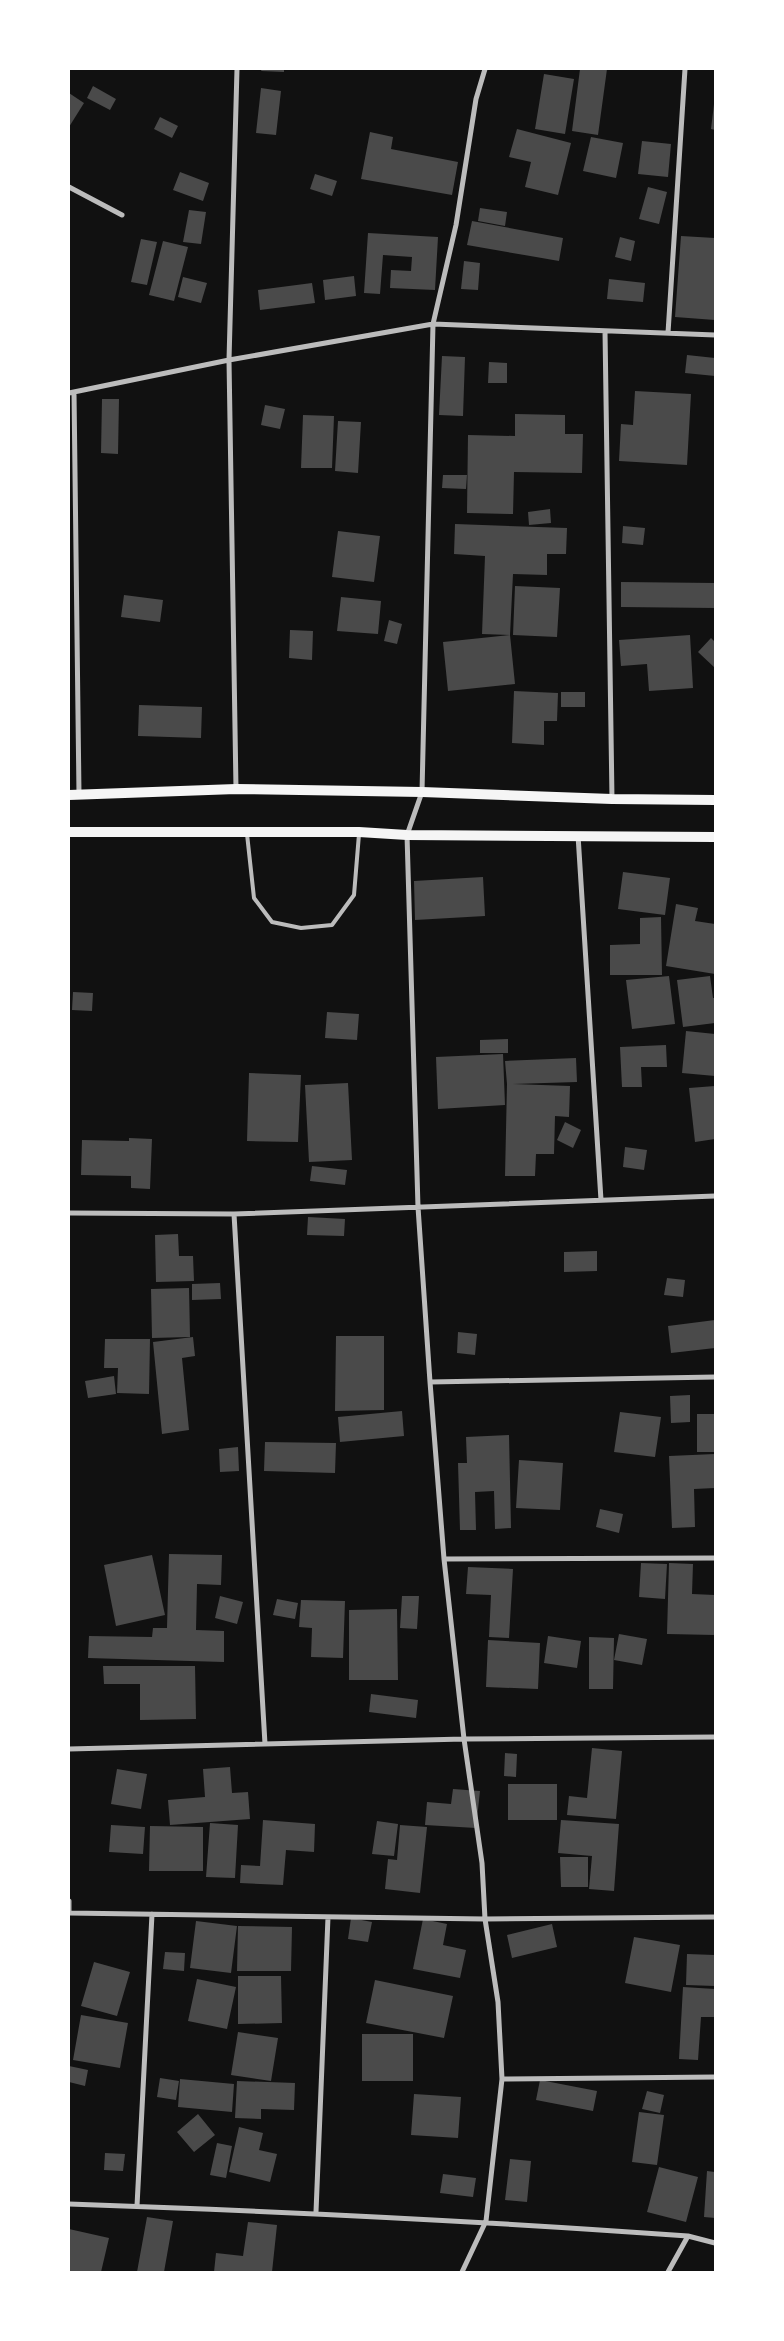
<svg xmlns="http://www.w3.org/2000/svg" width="784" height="2341" font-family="'Space Grotesk',sans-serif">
<rect width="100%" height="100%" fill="#111"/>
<path fill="#4a4a4a" d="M262 69H284V72L261 71Z
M580 69H607L598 135 572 131Z
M544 74 574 79 565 134 535 129Z
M93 86 116 99 110 110 87 98Z
M261 88 281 91 276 135 256 133Z
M69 93 84 103 69 127Z
M714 104H715V130L711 129Z
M160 117 178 126 172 138 154 129Z
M517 129 571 143 558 195 525 187 531 162 509 157Z
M370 132 393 137 391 149 458 162 452 195 361 179Z
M591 137 623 143 616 178 583 171Z
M642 141 671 144 668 177 638 174Z
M180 172 209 183 203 201 173 190Z
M315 174 337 181 332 196 310 189Z
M648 187 667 192 659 224 639 219Z
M480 208 507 212 505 226 478 221Z
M189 210 206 212 201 244 183 242Z
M472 221 563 238 559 261 467 245Z
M368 233 438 237 435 290 390 288 391 270 411 271 412 257 383 255 380 294 364 293Z
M681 236 715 238V320L675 317Z
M620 237 635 241 631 261 615 257Z
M141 239 157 242 147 285 131 282Z
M163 241 188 247 174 301 149 295Z
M464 261 480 263 478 290 461 289Z
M354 276 356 296 325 300 323 280Z
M183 277 207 283 201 303 178 297Z
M609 279 645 283 643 302 607 299Z
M312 283 315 303 260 310 258 290Z
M687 355 715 358V376L685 373Z
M442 356 465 357 463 416 439 415Z
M489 362 507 363V383H488Z
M635 391 691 394 687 465 619 461 621 424 633 425Z
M102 399H119L118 454 101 453Z
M265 405 285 409 280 429 261 425Z
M515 414 565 415V434H583L582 473 514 472 513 514 467 513 468 435 515 436Z
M303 415 334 416 332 468H301Z
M338 421 361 422 358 473 335 471Z
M443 475H467L466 489 442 488Z
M550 509 551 523 529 525 528 512Z
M455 524 567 528 566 554H547V575L513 574 510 635 482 634 485 556 454 554Z
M623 526 645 528 643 545 622 543Z
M338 531 380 536 374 582 332 577Z
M621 582 715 583V608L621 607Z
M515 586 560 588 557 637 513 635Z
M124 595 163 600 160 622 121 617Z
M341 597 381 601 378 634 337 631Z
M389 620 402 624 397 644 384 641Z
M290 630 313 631 312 660 289 658Z
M510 635 515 684 448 691 443 642Z
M690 635 693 688 649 691 647 664 621 666 619 640Z
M711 638 715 642V668L698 652Z
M514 691 558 693 557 721H544V745L512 743Z
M561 692H585V707H561Z
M139 705 202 707 201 738 138 736Z
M623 872 670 878 665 915 618 909Z
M483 877 485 916 415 920 414 881Z
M676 904 698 908 695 921 715 924V974L666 966Z
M661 917 662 975H610V945L640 944V918Z
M669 976 675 1024 632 1029 626 980Z
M710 976 713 998H715V1023L683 1027 677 980Z
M73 992 93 993 92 1011 72 1010Z
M327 1012 359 1014 357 1040 325 1038Z
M686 1031 715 1034V1076L682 1073Z
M508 1039V1053H480V1040Z
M666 1045 667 1067H641L642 1087H622L620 1047Z
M503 1054 505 1105 438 1109 436 1057Z
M576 1058 577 1082 513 1084 570 1086 569 1117 555 1116 554 1154H536L535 1176H505L507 1084 505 1061Z
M249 1073 301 1075 298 1142 247 1141Z
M348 1083 352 1160 309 1162 305 1085Z
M715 1086V1139L695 1142 689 1088Z
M565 1122 581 1130 573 1148 557 1140Z
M129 1138 152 1139 150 1189 131 1188V1176L81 1175 82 1140 129 1141Z
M625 1147 647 1150 644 1170 623 1167Z
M312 1166 347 1170 345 1185 310 1181Z
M308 1217 345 1219 344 1236 307 1235Z
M178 1234 179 1256H193L194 1281 156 1282 155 1235Z
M597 1251V1271L564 1272V1252Z
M667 1278 685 1280 683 1297 664 1295Z
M220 1283 221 1299 192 1300V1284Z
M189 1288 190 1337 152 1338 151 1289Z
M715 1320V1348L671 1353 668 1326Z
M458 1332 477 1334 475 1355 457 1353Z
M336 1336H384V1410L335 1411Z
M193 1337 195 1356 182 1358 189 1430 162 1434 153 1342Z
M105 1339H150L149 1394 117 1393 118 1368H104Z
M114 1376 116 1394 88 1398 85 1381Z
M690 1395V1422L671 1423 670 1396Z
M402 1411 404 1436 340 1442 338 1417Z
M620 1412 661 1417 655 1457 614 1452Z
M697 1414H715V1452H697Z
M509 1435 511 1528 495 1529 494 1491 475 1492 476 1530H460L458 1463H467L466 1437Z
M265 1442 336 1443 335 1473 264 1471Z
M238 1447 239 1471 220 1472 219 1449Z
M715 1454V1488L694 1489 695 1527 672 1528 669 1456Z
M519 1460 563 1463 560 1510 516 1508Z
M600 1509 623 1514 619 1533 596 1527Z
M169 1554 222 1555 221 1585 197 1584 196 1630 224 1631V1662L88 1658 89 1636 152 1637 153 1628H167Z
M152 1555 165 1615 116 1626 104 1565Z
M641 1563 667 1564 665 1599 639 1597Z
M669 1563 693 1564 692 1594 715 1595V1635L667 1634Z
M468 1567 513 1569 509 1638 489 1637 491 1595 466 1594Z
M220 1596 243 1602 237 1624 215 1618Z
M402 1596H419L417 1629 400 1628Z
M277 1599 298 1603 295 1619 273 1615Z
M301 1600 345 1601 343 1658 311 1657 312 1628 299 1627Z
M397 1609 398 1680H349V1610Z
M619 1634 647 1639 642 1665 614 1660Z
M548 1636 581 1641 577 1668 544 1663Z
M589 1637 614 1638 613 1689H589Z
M488 1640 540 1643 538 1689 486 1687Z
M103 1666H195L196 1719 140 1720V1684H104Z
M371 1694 418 1700 416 1718 369 1712Z
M592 1748 622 1751 616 1819 567 1815 569 1796 587 1798Z
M505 1753 517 1754 516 1777 504 1776Z
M230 1767 232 1793 248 1792 250 1819 170 1825 168 1800 205 1797 203 1769Z
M117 1769 147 1774 141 1809 111 1804Z
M508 1784H557V1820H508Z
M453 1789 480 1791 476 1828 425 1825 427 1802 451 1804Z
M263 1820 315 1824 314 1852 286 1850 283 1885 240 1883 241 1865 260 1866Z
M561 1820 619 1824 614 1891 589 1889 592 1856 558 1853Z
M377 1821 398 1824 394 1856 372 1854Z
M210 1823 238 1825 235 1878 206 1877Z
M111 1825 145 1827 143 1854 109 1852Z
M400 1825 427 1827 420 1893 385 1889 388 1859 397 1860Z
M150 1826 203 1827V1871H149Z
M560 1857H588V1887H561Z
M351 1918 372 1922 368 1942 348 1939Z
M423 1919 447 1924 443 1945 466 1950 460 1978 413 1969Z
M196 1921 237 1926 231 1973 190 1968Z
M552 1924 557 1947 512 1958 507 1935Z
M238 1926 292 1927 291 1971H237Z
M634 1937 680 1945 671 1992 625 1983Z
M165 1952 185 1953 184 1971 163 1969Z
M687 1954 715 1955V1986L686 1985Z
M94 1962 130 1972 117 2016 81 2006Z
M238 1976H281L282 2023 238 2024Z
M197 1979 236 1987 227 2029 188 2021Z
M375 1980 453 1996 444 2038 366 2023Z
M683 1987 715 1989V2017H701L698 2060 679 2059Z
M81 2015 128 2023 120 2068 73 2060Z
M238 2032 278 2038 271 2081 231 2075Z
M362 2034H413V2081H362Z
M69 2066 88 2070 85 2086 69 2082Z
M160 2078 179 2081 176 2100 157 2097Z
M180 2079 234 2084 232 2112 178 2107Z
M540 2080 597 2091 593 2111 536 2100Z
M237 2081 295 2083 294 2110 261 2109V2119L235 2118Z
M647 2091 664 2095 660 2113 642 2109Z
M414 2094 461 2097 458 2138 411 2135Z
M639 2112 664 2115 657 2165 632 2162Z
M198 2114 215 2135 194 2152 177 2132Z
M239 2127 263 2133 259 2150 277 2154 270 2182 229 2172Z
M217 2143 232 2146 226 2178 210 2175Z
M105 2153 125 2154 123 2171 104 2170Z
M510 2159 531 2161 527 2202 505 2200Z
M659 2167 698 2177 686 2222 647 2212Z
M707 2171 715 2172V2218L704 2217Z
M443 2174 476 2178 473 2197 440 2193Z
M147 2217 173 2221 164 2272H137Z
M248 2222 277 2225 272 2272H214L216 2253 243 2256Z
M69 2229 109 2238 101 2272H69Z"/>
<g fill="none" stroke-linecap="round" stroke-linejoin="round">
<path stroke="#bcbcbc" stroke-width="4" d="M247 834 254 898 272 922 301 928 332 925 354 895 359 834"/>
<path stroke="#bcbcbc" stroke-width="5" d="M69 187 122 215
M605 331 612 799
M668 333 685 69
M74 392 79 794
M69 393 229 360 433 324 715 335
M236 789 229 360 237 69
M578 835 601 1200
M69 1213 234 1214 715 1196
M234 1214 265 1744
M430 1382 715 1377
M444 1559 715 1558
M69 1749 464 1739 715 1737
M69 1901V1913
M69 1913 485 1919 715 1917
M502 2079 715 2077
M69 2204C276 2211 482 2221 688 2236L715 2243
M137 2206 152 1914
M316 2212 328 1917
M462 2272 486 2221 502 2079 498 2002 485 1919 482 1863 464 1739 444 1559 430 1382 418 1207 407 835 422 792 433 324 456 225 476 99 485 69
M668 2272 688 2236"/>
<path stroke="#f5f5f5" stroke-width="10" d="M69 795 236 789 422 792 612 799 715 800
M69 832H359L407 835 715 837"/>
</g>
<rect width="784" height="2341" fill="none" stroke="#ffffff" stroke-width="140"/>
</svg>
